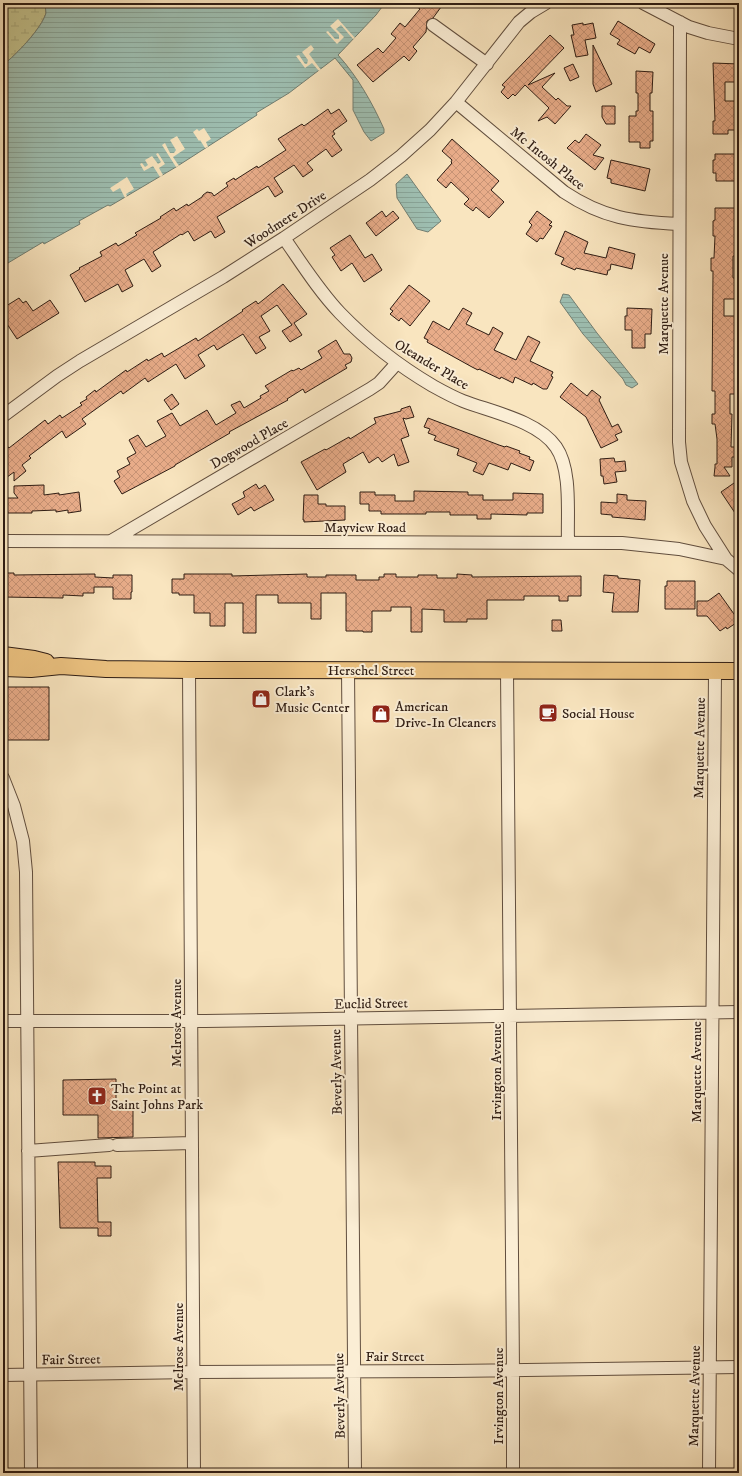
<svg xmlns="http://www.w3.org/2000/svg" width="742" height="1476" font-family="'IM FELL DW Pica',serif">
<defs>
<pattern id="wetland-marsh" width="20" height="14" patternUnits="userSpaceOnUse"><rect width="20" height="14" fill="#c3c38e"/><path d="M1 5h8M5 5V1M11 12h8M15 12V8" fill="none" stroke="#a8a77a"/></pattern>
<pattern id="water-rules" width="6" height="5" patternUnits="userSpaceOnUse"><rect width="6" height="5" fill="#9ebfb2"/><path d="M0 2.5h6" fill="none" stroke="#88a498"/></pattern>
<pattern id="building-cross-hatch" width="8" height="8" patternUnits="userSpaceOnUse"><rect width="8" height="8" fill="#e8ac89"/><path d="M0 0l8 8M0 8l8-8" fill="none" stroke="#c79375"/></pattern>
</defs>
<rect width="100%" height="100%" fill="#f9e5bf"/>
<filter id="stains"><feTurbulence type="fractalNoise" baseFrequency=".005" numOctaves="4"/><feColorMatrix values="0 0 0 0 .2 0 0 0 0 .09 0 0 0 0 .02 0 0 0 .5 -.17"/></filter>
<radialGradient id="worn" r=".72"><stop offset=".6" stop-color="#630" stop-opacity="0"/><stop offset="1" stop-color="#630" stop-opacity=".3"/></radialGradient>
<path fill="url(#wetland-marsh)" stroke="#787050" d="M3 3H45C45 6 46 10 46 13 42 28 16 55 3 65Z"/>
<path fill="url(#water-rules)" stroke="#717e72" d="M45 3H385L376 15 338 55C357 76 372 102 384 129V133L371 141 364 132 353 110V80L335 58 289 93 256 113 257 115 176 167 110 206 108 205 79 221 80 224 44 244 43 242 3 266V65C16 55 42 28 46 13 46 10 45 6 45 3Z
M407 174 441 221 428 232 417 229 397 198 396 184Z
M563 294 569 295 597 333 638 384 632 388 626 385 623 379 583 334 560 302Z"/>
<path fill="#f9e5bf" d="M338 19 355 38 353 39 341 25 336 29 344 37 337 44 326 32 328 31 335 39H339V35L330 26Z
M311 45 314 49 309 54 321 70 319 71 312 63 305 68 296 56 299 55 305 64H307L308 60 302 52Z
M204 128 211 139 206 142 208 147 205 148 200 140 199 141 193 132 197 129 199 131Z
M177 136 185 149 173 157 179 166 176 167 162 145 165 143 170 153H174L176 150 170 140Z
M158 153 165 164 159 168 163 175 160 177 153 166 144 171 140 164 142 163 145 167 148 165 145 160 152 156 158 164 161 162 156 154Z
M127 177 134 189 126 194 127 196 125 198 120 188 113 192 110 188Z"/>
<path fill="url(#building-cross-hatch)" stroke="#2e1c13" d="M412 3H444L433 18 427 21 426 32 413 47 417 51 409 61 404 56 373 82 357 65 378 48 383 53 396 38 391 34 400 23 405 27 420 9Z
M618 21 655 44 650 53 639 47 635 54 617 44 620 40 610 34Z
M583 23V25L593 23 596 38 585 40 588 55 576 57 571 35H574L572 25Z
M550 35 564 48 528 85 555 73 542 87 556 100 558 98 567 106H571L555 124 547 117 538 121 549 108 525 85 515 96 513 94 508 99 501 92 505 87 502 85Z
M593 45 612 84 596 92 593 84Z
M713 63 739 64V82H725V101H739V130H728V134H713V121H715Z
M573 64 579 77 570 81 564 68Z
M636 71 653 72 652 93H650V111H653V141H650V148H640V142H629V116H636V111H638V93H636Z
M602 106H615V124H606L602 117Z
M328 109 331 114 339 109 347 121 333 131 335 134 332 136 342 150 332 157 326 149 307 163 313 170 303 177 294 165 274 178 283 192 275 197 268 186 217 217 225 232 215 238 211 231 194 241 188 231 182 235 181 234 153 252 161 266 152 272 144 259 125 270 133 286 122 292 118 284 85 302 70 275 80 269 79 268 102 256 100 252 116 243 118 246 137 235 135 233 161 218 160 217 174 208 176 211 187 204 188 206 202 197 203 195 207 192 212 193 214 196 228 186 226 183 234 178 235 180 257 166 258 168 286 150 278 139 302 124 304 126Z
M586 134 601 145 593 155 604 158 595 170 567 148 575 140 579 143Z
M452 139 499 181 491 190 504 202 489 218 476 207 473 211 464 204 469 199 451 182 446 188 437 180 452 163 451 162 452 160 442 151Z
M715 154H739L738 181H716V173H713V160H715Z
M611 160 650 169 645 191 611 183V179L607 178Z
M715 208H739V217H736V240H739V256H733V278H735V299H724V316H735V326H739V364H736V394H730V414H732L731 447H736V457H732V467H724L730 476H714L715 467V464H717V439L715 424H712V414H715V391H712L713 271H711V258H714L715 236H713V221L715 220Z
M382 211 386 217 393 211 399 218 376 236 366 223Z
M537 211 552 222 549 225 552 226 543 239 540 238 537 242 526 234 532 225 529 222Z
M565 231 588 242 584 253 606 258 609 247 635 254 632 269 611 264 610 270H608L607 275 576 268 575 270 561 264 564 258 555 254Z
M350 235 365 258 372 254 382 270 364 282 352 263 341 271 332 257 335 255 330 248Z
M283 284 307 314 294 323 302 335 290 342 282 331 292 325 277 305 261 316 270 331 259 337 266 348 256 354 243 334 217 350 214 345 198 355 205 366 185 379 176 364 148 382 145 378 123 394 121 391 82 419 86 424 66 438 62 431 29 456 31 458 22 465 26 471 14 481V472L3 480V441L9 448 45 420 48 424 60 415 62 418 82 405 80 403 87 399 86 397 95 390 96 392 126 370 127 372 147 359 148 361 162 353 164 357 196 338 198 341 243 311 242 310 256 301 258 304Z
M409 285 430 301 410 326 401 318 399 321 390 314 393 311 390 309Z
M19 298 23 303 26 301 33 311 50 300 59 313 17 339 3 318V308Z
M463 308 472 313 466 324 489 335 493 327 503 333 494 350 516 360 528 336 540 342 530 361 553 372 551 376 553 377 547 389H543L533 383 532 385 515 377 513 383 501 377 500 379 479 369 478 370 472 367 427 342 428 340 424 338 433 321 449 330Z
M627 308 652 309 651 334H645V348H632V330H625V316H627Z
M336 340 344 354H350L352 358 351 362 345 365 347 368 305 393 303 389 287 399 288 400 229 432 230 433 175 465V466L122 494 114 481 120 477 117 471 130 464 127 458 136 453 129 440 138 435 146 447 166 436 157 421 172 413 180 426 207 410 216 425 236 413 231 405 240 401 244 408 261 398 260 396 269 391 265 386 292 370 293 371 299 368 301 370 322 358 318 351Z
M571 383 587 396 592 390 601 397 599 400 612 427 618 424 622 432 615 435 618 440 601 448 586 417 560 397Z
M172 394 179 404 171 410 164 400Z
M410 406 414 417 406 419 403 418 409 436 401 439 409 462 398 466 394 454 382 462 378 457 369 463 363 452 343 464 346 472 317 490 301 462 325 449 326 450 349 437 350 439 376 423 374 418 401 411V409Z
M428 418 499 445 505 447 506 446 520 451 519 453 530 457 529 459 534 461 530 471 511 463 508 470 489 463 483 475 473 471 477 463 457 455 459 449 434 440 436 436 428 433 430 429 424 427Z
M614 458 615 462 625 461 626 471 615 472 617 482 604 484 603 476H601L600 459Z
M734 483 739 490V519L721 492Z
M256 484 259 489 265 485 274 500 254 511 251 507 238 515 232 504 245 497 243 492Z
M44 485V495L59 493V495L79 492 81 511 68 513V510L56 512V510L32 511V513H7V498H18L14 493V486Z
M414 491 468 492V495H483V500H513V493L543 494V513H527V515L491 514V519H477V515H450V512H426V514H381V511H369V504H360V492H375V495H395V501H414Z
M617 494 627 495V500L646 501 645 520 612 517V515L601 514V502L617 503Z
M304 495H318V504H326V506H345V520L304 522V520H303Z
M4 573H14V575L95 574V577L113 578V575H132V592H131V599H113V587H94V593H83V596L63 595V598L3 597Z
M184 574H232V576L307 574V577H326V575H356V580H379V577H384V574H396V577H418V575H437V578H457V574L472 575V577L581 576V596H568V601H559V596H524V600H487V619H467V622H444V610L422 609V632H411V607H391V611H372V632H363V631H346V593H321V619H311V603H278V595H256V633H243V603H225V626H210V613H194V595H179V593H172V579H184Z
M604 575 618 576V578L640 580 638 612H612L614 593 603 592Z
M667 581H695V609H665V586H667Z
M719 593 739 621 727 629 726 627 720 631 707 616H697V601H708Z
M552 620H561L562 631H552Z
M6 687H49V740H5Z
M116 1079V1108H133V1137L98 1138V1115H63V1080Z
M58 1162H95V1166H111V1178H97L98 1222H111V1236H98V1228H60Z"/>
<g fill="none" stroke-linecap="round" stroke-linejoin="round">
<g stroke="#614e3e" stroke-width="14">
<path id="minor" d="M643 3 689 27 708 33 739 39
M680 22 679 442 681 462 693 501 705 526 726 559 739 570
M433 25 487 64
M456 102 564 192C603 218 633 222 679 224
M284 238C302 264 319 291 340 313 368 342 399 366 433 386 442 391 453 397 463 401 492 412 538 421 556 447 572 470 567 514 568 542
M3 416 57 376 80 361 223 277 284 238 370 180 401 156 430 130 456 102 519 22 531 12 546 3
M3 541 622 543 679 549 726 559
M111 541 370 389 379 383 397 363
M189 670 194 1473
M348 670 355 1473
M507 671 513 1370V1473
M3 778 14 806 23 841 26 872 31 1473
M3 1021H205L739 1012
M117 1145 192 1143
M28 1151 109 1145
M3 1375 193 1372 452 1371 739 1367
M709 1473 715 672"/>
</g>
<g stroke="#2e1c13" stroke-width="18">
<path id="major" d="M3 655 34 659 46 662
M3 668 31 669 61 666 106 669 189 670 739 671"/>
</g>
<use href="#minor" stroke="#fbeed5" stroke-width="12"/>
<use href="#major" stroke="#ecc280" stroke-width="16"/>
</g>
<defs>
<g id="shop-square" transform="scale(1)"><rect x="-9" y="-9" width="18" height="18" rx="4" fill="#8f2418" stroke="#fbeed5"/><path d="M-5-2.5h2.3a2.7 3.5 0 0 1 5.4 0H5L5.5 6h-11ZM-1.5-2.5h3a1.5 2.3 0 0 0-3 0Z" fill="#fff"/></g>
<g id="cafe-square" transform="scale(1)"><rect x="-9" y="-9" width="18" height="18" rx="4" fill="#8f2418" stroke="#fbeed5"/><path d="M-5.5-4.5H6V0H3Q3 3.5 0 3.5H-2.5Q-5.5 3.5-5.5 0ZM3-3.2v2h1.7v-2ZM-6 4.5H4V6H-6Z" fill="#fff"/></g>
<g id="church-square" transform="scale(1)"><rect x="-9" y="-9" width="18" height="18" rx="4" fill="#8f2418" stroke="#fbeed5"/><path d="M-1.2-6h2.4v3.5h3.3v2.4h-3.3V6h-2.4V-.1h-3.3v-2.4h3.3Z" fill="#fff"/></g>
</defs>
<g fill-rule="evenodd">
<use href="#shop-square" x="261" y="699"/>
<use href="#cafe-square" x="548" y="713"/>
<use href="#shop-square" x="381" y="714"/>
<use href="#church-square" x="97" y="1096"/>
</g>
<g text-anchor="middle" stroke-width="4" stroke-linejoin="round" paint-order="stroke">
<g font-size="14" fill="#2e1c13" stroke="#fbeed5">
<text transform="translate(548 158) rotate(39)" y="5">Mc Intosh Place</text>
<text transform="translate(285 219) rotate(-33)" y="5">Woodmere Drive</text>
<text transform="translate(663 304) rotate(-90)" y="5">Marquette Avenue</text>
<text transform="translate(432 364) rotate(31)" y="5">Oleander Place</text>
<text transform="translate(249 443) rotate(-30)" y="5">Dogwood Place</text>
<text x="365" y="532">Mayview Road</text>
<text x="371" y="675">Herschel Street</text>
<text transform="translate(699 748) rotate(-89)" y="5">Marquette Avenue</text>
<text transform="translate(371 1003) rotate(-1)" y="5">Euclid Street</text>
<text transform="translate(176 1023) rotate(-90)" y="5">Melrose Avenue</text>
<text transform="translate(336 1072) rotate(-91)" y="5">Beverly Avenue</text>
<text transform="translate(496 1072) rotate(-90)" y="5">Irvington Avenue</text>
<text transform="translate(696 1072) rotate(-90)" y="5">Marquette Avenue</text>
<text transform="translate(178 1347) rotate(-90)" y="5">Melrose Avenue</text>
<text x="395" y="1361">Fair Street</text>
<text transform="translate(71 1359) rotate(-1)" y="5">Fair Street</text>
<text transform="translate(339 1396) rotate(-91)" y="5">Beverly Avenue</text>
<text transform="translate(498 1396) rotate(-90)" y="5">Irvington Avenue</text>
<text transform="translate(694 1396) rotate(-89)" y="5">Marquette Avenue</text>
</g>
<g font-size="14" fill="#2e1c13" stroke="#fbeed5" text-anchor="start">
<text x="275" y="696">Clark's<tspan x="275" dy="16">Music Center</tspan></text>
<text x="395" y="711">American<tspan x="395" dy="16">Drive-In Cleaners</tspan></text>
<text x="562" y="718">Social House</text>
<text x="111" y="1093">The Point at<tspan x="111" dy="16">Saint Johns Park</tspan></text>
</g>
</g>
<rect width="742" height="1476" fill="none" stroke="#f9e5bf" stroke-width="16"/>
<rect x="4" y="4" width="734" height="1468" fill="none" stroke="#2e1c13" stroke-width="2"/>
<rect x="8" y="8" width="726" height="1460" fill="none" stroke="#2e1c13"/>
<rect width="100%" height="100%" filter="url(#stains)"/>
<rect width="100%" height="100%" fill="url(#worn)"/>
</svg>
